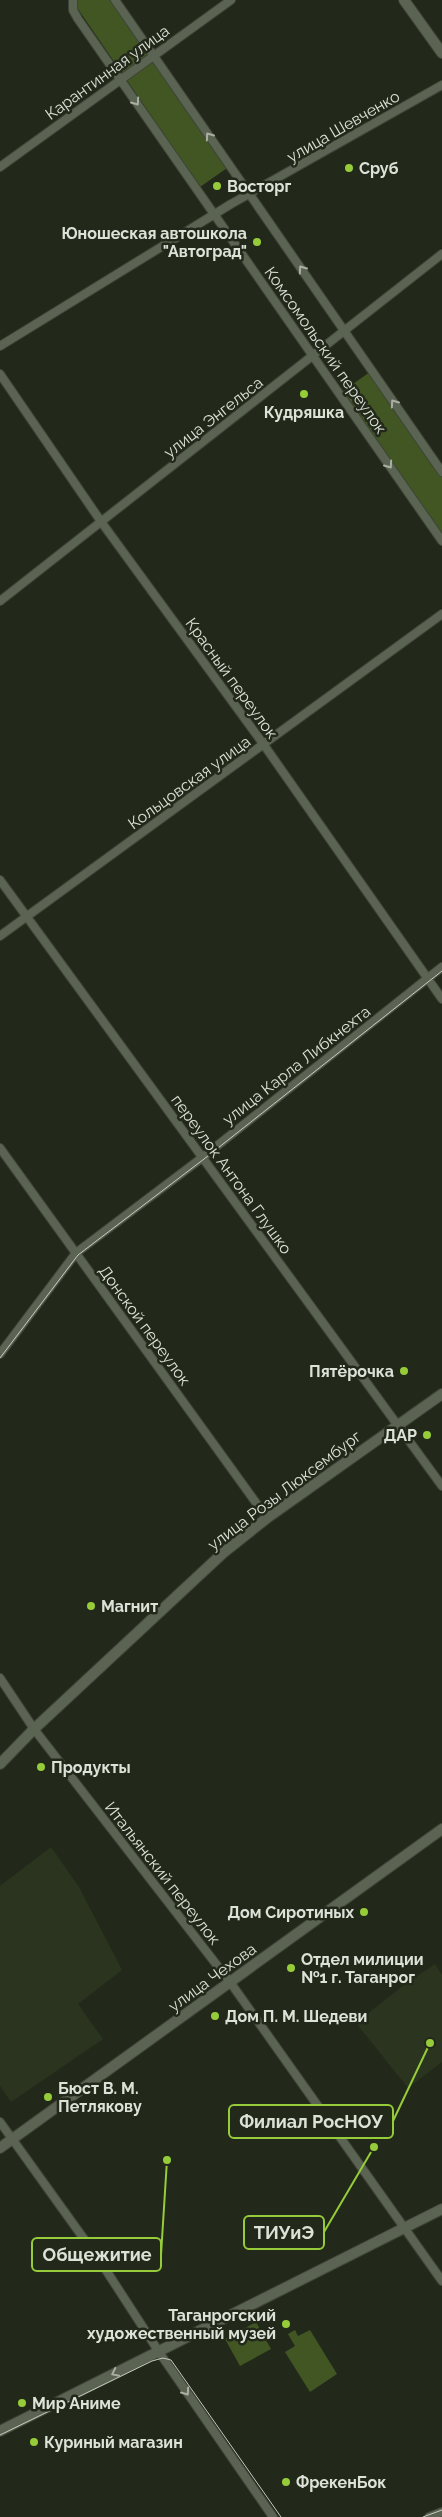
<svg xmlns="http://www.w3.org/2000/svg" width="442" height="2517" font-family="Raleway,sans-serif">
<rect width="100%" height="100%" fill="#22291a"/>
<path fill="#2a341e" d="M51 1847 79 1887 122 1970 78 2004 103 2039 11 2102 0 2086V1886Z
M435 1964 442 1975V2062L408 2088 356 2023 400 1988Z"/>
<path fill="#425624" d="M111 0 227 168 200 187 78 9V0Z
M370 372 442 476V534L343 391Z
M256 2322 271 2349 240 2366 225 2339Z
M295 2330 298 2336 310 2330 337 2374 310 2392 285 2352 295 2346 288 2334Z"/>
<g fill="none" stroke-linecap="round" stroke-linejoin="round">
<g stroke="#3e4438" stroke-width="10">
<path id="street" d="M73 0V10L78 19 442 541
M115 0 442 472
M0 167 231 0
M0 346 231 204 442 85
M0 374 102 523 264 745 442 999
M0 601 442 254
M0 880 442 1486
M0 936 442 614
M0 1148 267 1518
M0 1354 76 1253 203 1157 442 967
M0 1678 34 1729 230 1982 442 2281
M0 2122 102 2264 159 2352 273 2517
M429 2517 442 2512"/>
</g>
<g stroke="#3e4438" stroke-width="12">
<path id="secondary" d="M404 0 442 53
M0 1764 34 1729 223 1553 267 1518 442 1394
M0 2148 442 1829
M0 2431 442 2209"/>
</g>
<use href="#street" stroke="#5b6352" stroke-width="8"/>
<use href="#secondary" stroke="#5b6352" stroke-width="10"/>
<path stroke="#c6cbc1" stroke-width="1" d="M0 1358 78 1255 204 1159 442 971
M0 2435 152 2361 163 2358 171 2360 281 2517
M423 2517 442 2510"/>
</g>
<defs><path id="oneway-chevron" d="M-2-3.5L2.5 0L-2 3.5" fill="none" stroke-width="1.6" stroke-linecap="round" stroke-linejoin="round" transform="scale(1.25)"/></defs>
<g stroke="#a9afa2">
<use href="#oneway-chevron" transform="translate(136 102) rotate(55)"/>
<use href="#oneway-chevron" transform="translate(209 136) rotate(-125)"/>
<use href="#oneway-chevron" transform="translate(302 269) rotate(-125)"/>
<use href="#oneway-chevron" transform="translate(394 403) rotate(-125)"/>
<use href="#oneway-chevron" transform="translate(389 465) rotate(55)"/>
<use href="#oneway-chevron" transform="translate(115 2373) rotate(154)"/>
<use href="#oneway-chevron" transform="translate(186 2392) rotate(55)"/>
</g>
<g fill="#96cc39" stroke="#22291a" stroke-width="2">
<circle cx="349" cy="168" r="5"/>
<circle cx="217" cy="186" r="5"/>
<circle cx="257" cy="242" r="5"/>
<circle cx="304" cy="394" r="5"/>
<circle cx="404" cy="1371" r="5"/>
<circle cx="427" cy="1435" r="5"/>
<circle cx="91" cy="1606" r="5"/>
<circle cx="41" cy="1767" r="5"/>
<circle cx="364" cy="1912" r="5"/>
<circle cx="291" cy="1968" r="5"/>
<circle cx="215" cy="2016" r="5"/>
<circle cx="48" cy="2097" r="5"/>
<circle cx="286" cy="2324" r="5"/>
<circle cx="22" cy="2403" r="5"/>
<circle cx="34" cy="2442" r="5"/>
<circle cx="286" cy="2482" r="5"/>
</g>
<g text-anchor="middle" stroke-width="5" stroke-linejoin="round" paint-order="stroke">
<g font-size="16" fill="#dde2d8" stroke="#22291a">
<text transform="translate(107 72) rotate(-36)" y="6">Карантинная улица</text>
<text transform="translate(343 126) rotate(-30)" y="6">улица Шевченко</text>
<text transform="translate(326 350) rotate(55)" y="6">Комсомольский переулок</text>
<text transform="translate(213 417) rotate(-38)" y="6">улица Энгельса</text>
<text transform="translate(232 678) rotate(54)" y="6">Красный переулок</text>
<text transform="translate(189 782) rotate(-36)" y="6">Кольцовская улица</text>
<text transform="translate(296 1065) rotate(-38)" y="6">улица Карла Либкнехта</text>
<text transform="translate(232 1174) rotate(54)" y="6">переулок Антона Глушко</text>
<text transform="translate(145 1325) rotate(54)" y="6">Донской переулок</text>
<text transform="translate(284 1490) rotate(-37)" y="6">улица Розы Люксембург</text>
<text transform="translate(163 1873) rotate(52)" y="6">Итальянский переулок</text>
<text transform="translate(212 1977) rotate(-36)" y="6">улица Чехова</text>
</g>
<g font-size="16" font-weight="bold" fill="#dde2d8" stroke="#22291a" text-anchor="start">
<text x="359" y="174">Сруб</text>
<text x="227" y="192">Восторг</text>
<text x="247" y="239" text-anchor="end">Юношеская автошкола<tspan x="247" dy="18">"Автоград"</tspan></text>
<text x="304" y="418" text-anchor="middle">Кудряшка</text>
<text x="394" y="1377" text-anchor="end">Пятёрочка</text>
<text x="417" y="1441" text-anchor="end">ДАР</text>
<text x="101" y="1612">Магнит</text>
<text x="51" y="1773">Продукты</text>
<text x="354" y="1918" text-anchor="end">Дом Сиротиных</text>
<text x="301" y="1965">Отдел милиции<tspan x="301" dy="18">№1 г. Таганрог</tspan></text>
<text x="225" y="2022">Дом П. М. Шедеви</text>
<text x="58" y="2094">Бюст В. М.<tspan x="58" dy="18">Петлякову</tspan></text>
<text x="276" y="2321" text-anchor="end">Таганрогский<tspan x="276" dy="18">художественный музей</tspan></text>
<text x="32" y="2409">Мир Аниме</text>
<text x="44" y="2448">Куриный магазин</text>
<text x="296" y="2488">ФрекенБок</text>
</g>
</g>
<path fill="none" stroke="#96cc39" stroke-width="2" d="M430 2043L393 2121M374 2147L324 2232M167 2160L161 2255"/>
<g fill="#96cc39" stroke="#22291a" stroke-width="2">
<circle cx="430" cy="2043" r="5"/>
<circle cx="374" cy="2147" r="5"/>
<circle cx="167" cy="2160" r="5"/>
</g>
<g fill="#22291a" stroke="#96cc39" stroke-width="2">
<rect x="229" y="2105" width="164" height="33" rx="5"/>
<rect x="244" y="2216" width="80" height="33" rx="5"/>
<rect x="32" y="2238" width="129" height="33" rx="5"/>
</g>
<g font-size="18" text-anchor="middle" font-weight="bold" fill="#dde2d8">
<text x="311" y="2128">Филиал РосНОУ</text>
<text x="284" y="2239">ТИУиЭ</text>
<text x="97" y="2261">Общежитие</text>
</g>
</svg>
